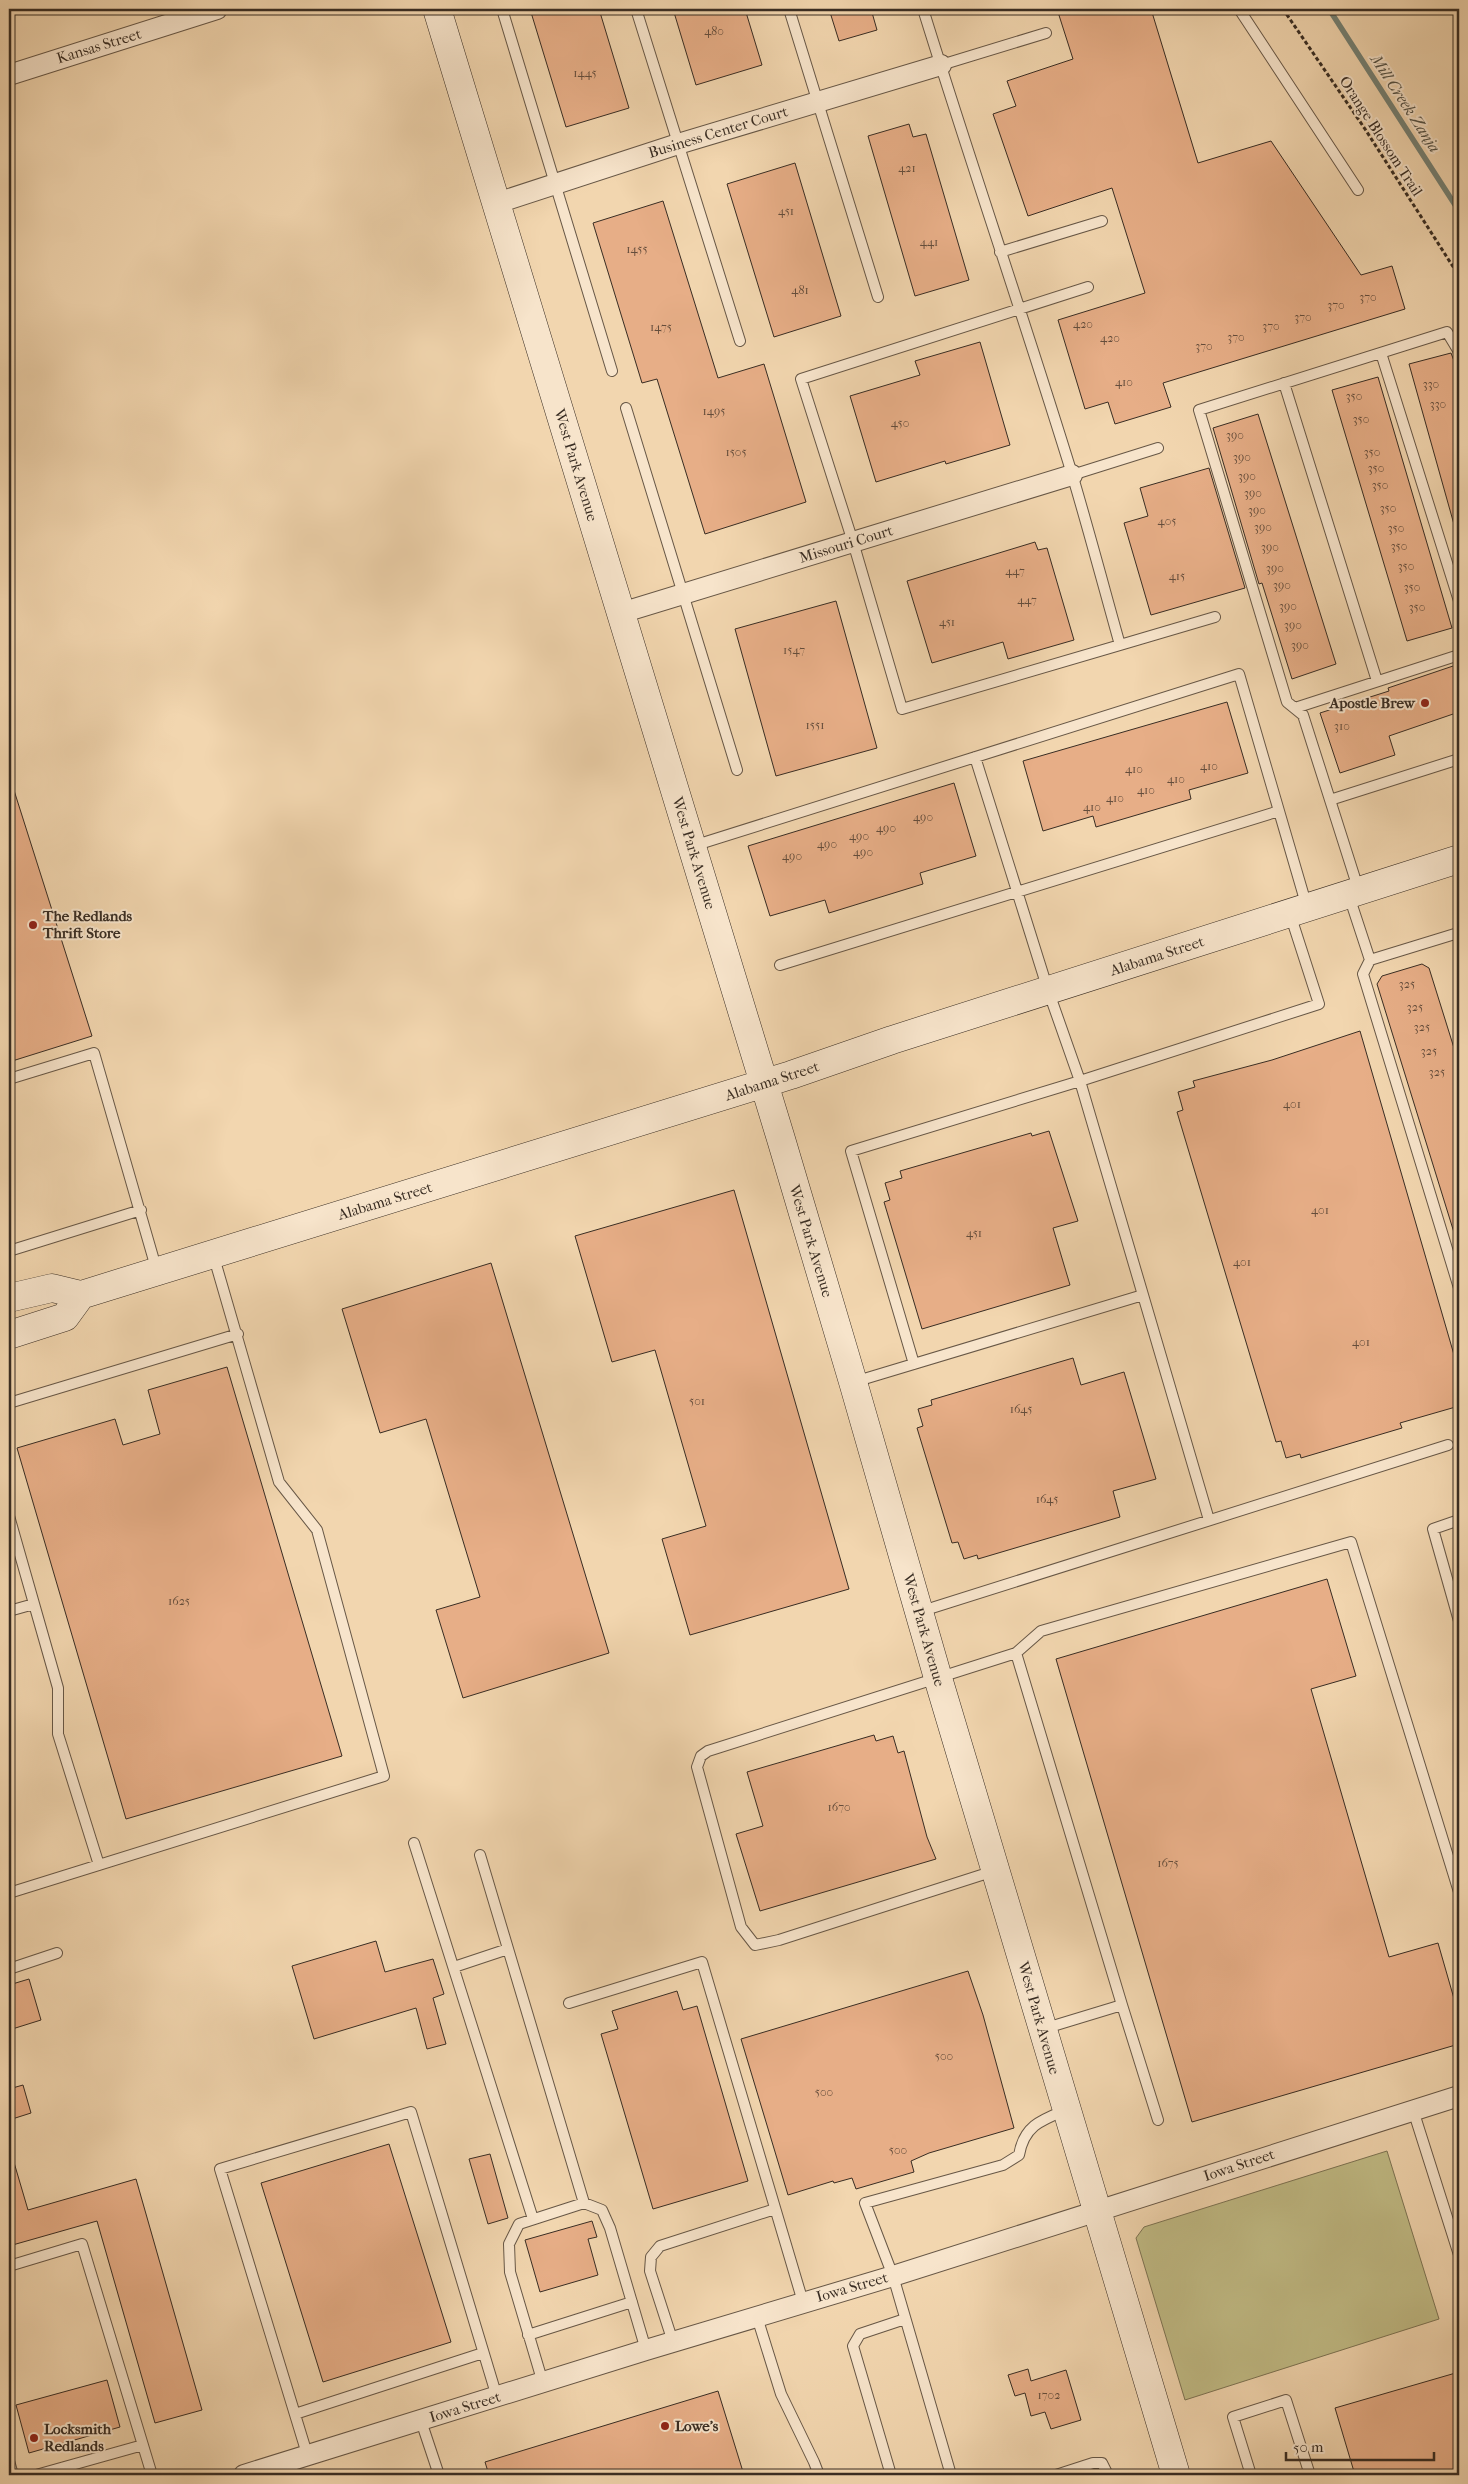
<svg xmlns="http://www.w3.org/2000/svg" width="1468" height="2484" font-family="'IM FELL French Canon',serif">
<rect width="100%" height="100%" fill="#f2d6af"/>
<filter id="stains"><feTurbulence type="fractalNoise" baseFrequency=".004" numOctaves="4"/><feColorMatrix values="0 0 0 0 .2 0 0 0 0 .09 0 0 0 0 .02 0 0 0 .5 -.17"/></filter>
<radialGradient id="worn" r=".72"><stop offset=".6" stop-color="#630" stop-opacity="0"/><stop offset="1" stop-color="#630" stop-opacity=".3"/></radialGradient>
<path fill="#c1bc86" stroke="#7d7454" d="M1387 2151 1439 2319 1185 2400 1136 2238 1144 2227Z"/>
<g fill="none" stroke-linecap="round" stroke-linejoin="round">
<path stroke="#748175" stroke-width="5.5" d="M1329 9 1459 211"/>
</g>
<path fill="#e7ae87" stroke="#392d23" d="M530 9H599L629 108 566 127Z
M673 9H745L762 65 696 85Z
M829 9H871L877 30 839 41Z
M1057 9H1151L1198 163 1271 141 1361 275 1392 266 1405 309 1163 383 1171 407 1115 424 1108 402 1085 409 1058 320 1145 293 1112 188 1028 216 993 114 1016 106 1007 81 1073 59Z
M909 124 913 137 926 134 969 280 915 296 868 136Z
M795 163 841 316 774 337 727 184Z
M663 201 718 378 764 364 806 502 705 534 657 379 642 383 593 223Z
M980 342 1010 445 946 464 945 461 876 482 850 396 920 375 915 361Z
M1451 353 1459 374V527L1455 528 1409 364Z
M1378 377 1452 628 1407 641 1332 390Z
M1258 414 1336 664 1292 679 1262 583 1259 584 1213 428Z
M1209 468 1245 588 1151 615 1124 523 1148 516 1140 488Z
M1035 542 1038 550 1047 548 1074 640 1008 659 1003 642 932 663 907 581Z
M836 601 877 748 776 776 735 629Z
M1459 664V712L1389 736 1395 755 1340 773 1320 713 1389 691 1388 688Z
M1227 702 1248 773 1189 790 1191 799 1096 827 1093 816 1043 831 1023 761Z
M954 783 976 856 920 873 923 884 829 913 825 900 770 916 748 846Z
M12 784 92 1036 9 1062V785Z
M1422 964 1429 968 1459 1064V1238L1456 1239 1377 984 1382 976Z
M1360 1031 1459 1372V1406L1400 1423 1402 1428 1301 1458 1300 1454 1286 1458 1281 1441 1276 1442 1177 1112 1183 1110 1178 1092 1195 1087 1193 1081 1272 1060Z
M1049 1131 1078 1221 1053 1228 1070 1285 922 1329 884 1202 890 1200 885 1183 902 1178 900 1171 1031 1133 1032 1136Z
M734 1190 849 1589 690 1635 662 1539 706 1526 655 1350 612 1362 575 1236Z
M491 1263 609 1653 463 1698 436 1610 480 1597 426 1419 380 1433 342 1309Z
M1073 1358 1081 1385 1124 1372 1156 1479 1113 1491 1120 1517 978 1559 977 1555 964 1559 958 1542 952 1543 917 1428 923 1426 918 1409 932 1405 931 1400Z
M227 1367 342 1756 126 1819 17 1448 115 1419 123 1445 160 1434 148 1390Z
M1327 1579 1356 1676 1311 1689 1389 1957 1438 1943 1459 2016V2044L1192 2122 1056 1659Z
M874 1735 876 1741 893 1736 898 1753 904 1751 927 1837 936 1859 760 1911 736 1834 763 1826 747 1772Z
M376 1941 385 1972 433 1959 444 1994 433 1998 446 2044 427 2049 416 2008 314 2039 292 1966Z
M968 1971 983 2015 1014 2128 929 2153 911 2161 914 2172 856 2189 852 2178 834 2183 833 2181 788 2195 741 2039Z
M29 1979 41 2020 9 2030V1985Z
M677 1991 683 2010 697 2006 748 2181 653 2209 601 2034 618 2029 612 2011Z
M23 2085 31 2113 9 2120V2089Z
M389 2144 451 2342 323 2382 261 2183Z
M490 2154 508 2218 488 2224 469 2159Z
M13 2159 28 2210 136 2179 202 2410 155 2423 97 2221 9 2246V2160Z
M592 2221 597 2237 588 2239 598 2275 540 2292 525 2240Z
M1028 2369 1031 2381 1066 2370 1081 2420 1051 2429 1045 2412 1031 2416 1025 2393 1015 2396 1008 2375Z
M1459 2372V2475H1355L1335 2408Z
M107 2380 120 2427 29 2453 16 2405Z
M718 2391 744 2475H489L485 2462Z"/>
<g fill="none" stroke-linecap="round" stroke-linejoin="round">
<g stroke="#675746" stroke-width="12">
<path id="lane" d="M502 9 612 371
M636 9 740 341
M789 9 878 297
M923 9C971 164 1024 318 1072 474 1089 531 1104 588 1120 645L902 709 853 542 801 379 1088 287
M1239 9 1358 190
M941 65 1046 33
M1000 252 1102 221
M1381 353 1459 601
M1284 383 1377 681
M626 408 737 770
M1072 475 1158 448
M1120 645 1215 617
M1295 708 1459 655
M975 757 1048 990 1080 1081 1319 1004 1290 914
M1330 800 1459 759
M693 846 1239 674 1307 907
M1359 891 1303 715 1287 702 1199 410 1447 332 1459 352
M1349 896 1370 960 1363 974 1459 1288
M1370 960 1458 933 1459 937
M780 965 1279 811
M9 1079 94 1053 157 1271
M9 1251 141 1210
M1143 1295 1209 1520
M854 1382 1143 1295 1080 1081 851 1151 914 1364
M9 1403 238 1334
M9 1516 58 1688V1734L99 1865
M1459 1520 1433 1529 1459 1621
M9 1611 34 1604
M919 1612 1448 1445
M1016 1653 1041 1631 1351 1542 1459 1892
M414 1843 533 2219
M480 1855 584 2203
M994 1871 779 1940 755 1945 741 1927 697 1767 701 1756 708 1751 1016 1653 1122 2005 1043 2029
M9 1893 384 1776 317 1530 279 1482 213 1254
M454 1967 508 1949
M9 1969 57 1953
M569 2003 702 1962 803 2302
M1122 2005 1158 2120
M1413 2110 1459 2255
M9 2266 82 2244 152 2475
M757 2317 781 2394 814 2462 819 2475
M528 2335 632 2302
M673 2342 650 2271 651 2257 660 2246 775 2209
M543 2383 510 2272 509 2244 519 2224 584 2203 602 2210 610 2228 646 2350
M295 2414 483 2353
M421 2421 439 2475
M308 2457 220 2169 411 2112 497 2397
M9 2461 13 2475
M36 2475 143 2445
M891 2475 853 2346 860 2334 905 2319
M951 2475 893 2276 865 2203 1003 2165 1019 2155C1024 2126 1041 2120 1066 2110
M1056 2475 1093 2463H1102L1108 2475
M1251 2475 1233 2417 1286 2400 1310 2475"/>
</g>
<g stroke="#675746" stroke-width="22">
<path id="street" d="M9 75 217 9
M497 203 678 144 941 65
M621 613 1072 475
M244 2475 646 2350 893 2276 1459 2096"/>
</g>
<g stroke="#392d23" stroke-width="29">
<path id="secondary" d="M437 9 781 1139 853 1382 938 1678 1176 2475
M9 1298 52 1288 81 1295 791 1075 892 1040 1459 859
M9 1335 65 1317 81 1295"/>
</g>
<path stroke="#392d23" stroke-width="3" stroke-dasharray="4 2.5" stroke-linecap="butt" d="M1283 9 1365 129 1459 276"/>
<use href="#lane" stroke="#f7e4cb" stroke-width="10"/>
<use href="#street" stroke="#f7e4cb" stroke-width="20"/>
<use href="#secondary" stroke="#f7e4cb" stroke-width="28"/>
</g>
<g fill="#8f2418" stroke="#f7e4cb" stroke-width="2">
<circle cx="1425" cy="703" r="5"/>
<circle cx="33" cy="925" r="5"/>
<circle cx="665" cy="2426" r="5"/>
<circle cx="34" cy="2438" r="5"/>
</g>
<g text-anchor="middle" stroke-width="4" stroke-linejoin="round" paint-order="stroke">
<g font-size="12" fill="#644d3c">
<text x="714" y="35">480</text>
<text x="585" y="77">1445</text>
<text x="907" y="172">421</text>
<text x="786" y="215">451</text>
<text x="929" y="246">441</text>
<text x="637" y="253">1455</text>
<text x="800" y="294">481</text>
<text x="1368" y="301">370</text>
<text x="1336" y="309">370</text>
<text x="1303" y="321">370</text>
<text x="1083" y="328">420</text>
<text x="1271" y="330">370</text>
<text x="661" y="331">1475</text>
<text x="1236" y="341">370</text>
<text x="1110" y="342">420</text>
<text x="1204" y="350">370</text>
<text x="1124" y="386">410</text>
<text x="1431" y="388">330</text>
<text x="1354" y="400">350</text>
<text x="1438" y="408">330</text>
<text x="714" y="415">1495</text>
<text x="1361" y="423">350</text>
<text x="900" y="427">450</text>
<text x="1235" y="439">390</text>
<text x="736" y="456">1505</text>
<text x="1372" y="456">350</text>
<text x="1242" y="461">390</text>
<text x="1376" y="472">350</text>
<text x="1247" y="480">390</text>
<text x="1380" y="489">350</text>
<text x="1253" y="497">390</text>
<text x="1388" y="512">350</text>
<text x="1257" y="514">390</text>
<text x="1167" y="525">405</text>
<text x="1263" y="531">390</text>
<text x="1396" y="532">350</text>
<text x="1399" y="550">350</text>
<text x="1270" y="551">390</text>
<text x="1406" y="570">350</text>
<text x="1275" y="572">390</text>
<text x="1015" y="575">447</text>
<text x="1177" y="580">415</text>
<text x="1282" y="589">390</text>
<text x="1412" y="591">350</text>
<text x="1027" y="604">447</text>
<text x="1288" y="610">390</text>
<text x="1417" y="611">350</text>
<text x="947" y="626">451</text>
<text x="1293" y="629">390</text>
<text x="1300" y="649">390</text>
<text x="794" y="654">1547</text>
<text x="815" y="729">1551</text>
<text x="1342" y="730">310</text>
<text x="1209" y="770">410</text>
<text x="1134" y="773">410</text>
<text x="1176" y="783">410</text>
<text x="1146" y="794">410</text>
<text x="1115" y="802">410</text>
<text x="1092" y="811">410</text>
<text x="923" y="821">490</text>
<text x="886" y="832">490</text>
<text x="859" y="840">490</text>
<text x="827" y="848">490</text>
<text x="863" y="856">490</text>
<text x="792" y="860">490</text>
<text x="1407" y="988">325</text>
<text x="1415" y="1011">325</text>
<text x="1422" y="1031">325</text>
<text x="1429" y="1055">325</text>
<text x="1437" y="1076">325</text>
<text x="1292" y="1108">401</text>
<text x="1320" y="1214">401</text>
<text x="974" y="1237">451</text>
<text x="1242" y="1266">401</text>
<text x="1361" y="1346">401</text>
<text x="697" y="1405">501</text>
<text x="1021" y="1413">1645</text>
<text x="1047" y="1503">1645</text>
<text x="179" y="1605">1625</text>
<text x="839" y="1811">1670</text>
<text x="1168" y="1867">1675</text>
<text x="944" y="2060">500</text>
<text x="824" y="2096">500</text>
<text x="898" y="2154">500</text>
<text x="1049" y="2399">1702</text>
</g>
<g font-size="15" fill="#392d23" stroke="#f7e4cb">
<text transform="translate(99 46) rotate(-17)" y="5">Kansas Street</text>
<text transform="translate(718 132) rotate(-17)" y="5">Business Center Court</text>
<text transform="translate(1381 136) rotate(57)" y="5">Orange Blossom Trail</text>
<text transform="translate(576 465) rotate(73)" y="5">West Park Avenue</text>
<text transform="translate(846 544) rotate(-17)" y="5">Missouri Court</text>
<text transform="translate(694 853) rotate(73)" y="5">West Park Avenue</text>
<text transform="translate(1157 956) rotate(-18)" y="5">Alabama Street</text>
<text transform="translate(772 1081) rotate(-18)" y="5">Alabama Street</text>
<text transform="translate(385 1201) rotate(-17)" y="5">Alabama Street</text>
<text transform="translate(811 1241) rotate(73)" y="5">West Park Avenue</text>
<text transform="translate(924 1630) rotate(74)" y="5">West Park Avenue</text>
<text transform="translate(1039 2018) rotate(74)" y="5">West Park Avenue</text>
<text transform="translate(1239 2165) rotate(-18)" y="5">Iowa Street</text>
<text transform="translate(852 2287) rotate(-16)" y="5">Iowa Street</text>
<text transform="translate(465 2407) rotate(-17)" y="5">Iowa Street</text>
</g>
<g font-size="15" font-weight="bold" fill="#392d23" stroke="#f7e4cb" text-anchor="start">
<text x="1415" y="708" text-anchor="end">Apostle Brew</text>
<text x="43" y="921">The Redlands<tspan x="43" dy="17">Thrift Store</tspan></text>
<text x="675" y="2431">Lowe's</text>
<text x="44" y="2434">Locksmith<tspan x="44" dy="17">Redlands</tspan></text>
</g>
<g font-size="16" font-style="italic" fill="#525045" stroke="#f7e4cb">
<text transform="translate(1406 103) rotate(57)" y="6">Mill Creek Zanja</text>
</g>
</g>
<rect width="1468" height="2484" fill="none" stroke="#f2d6af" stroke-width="30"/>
<rect x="10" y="10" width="1448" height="2464" fill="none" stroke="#392d23" stroke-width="2.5"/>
<rect x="15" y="15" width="1438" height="2454" fill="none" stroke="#392d23"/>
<path d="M1286 2452v8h148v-8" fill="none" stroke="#392d23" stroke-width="2.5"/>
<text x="1293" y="2452" font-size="15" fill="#392d23" stroke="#f7e4cb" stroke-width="4" paint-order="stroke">50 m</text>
<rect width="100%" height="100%" filter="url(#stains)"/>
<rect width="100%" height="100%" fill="url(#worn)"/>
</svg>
